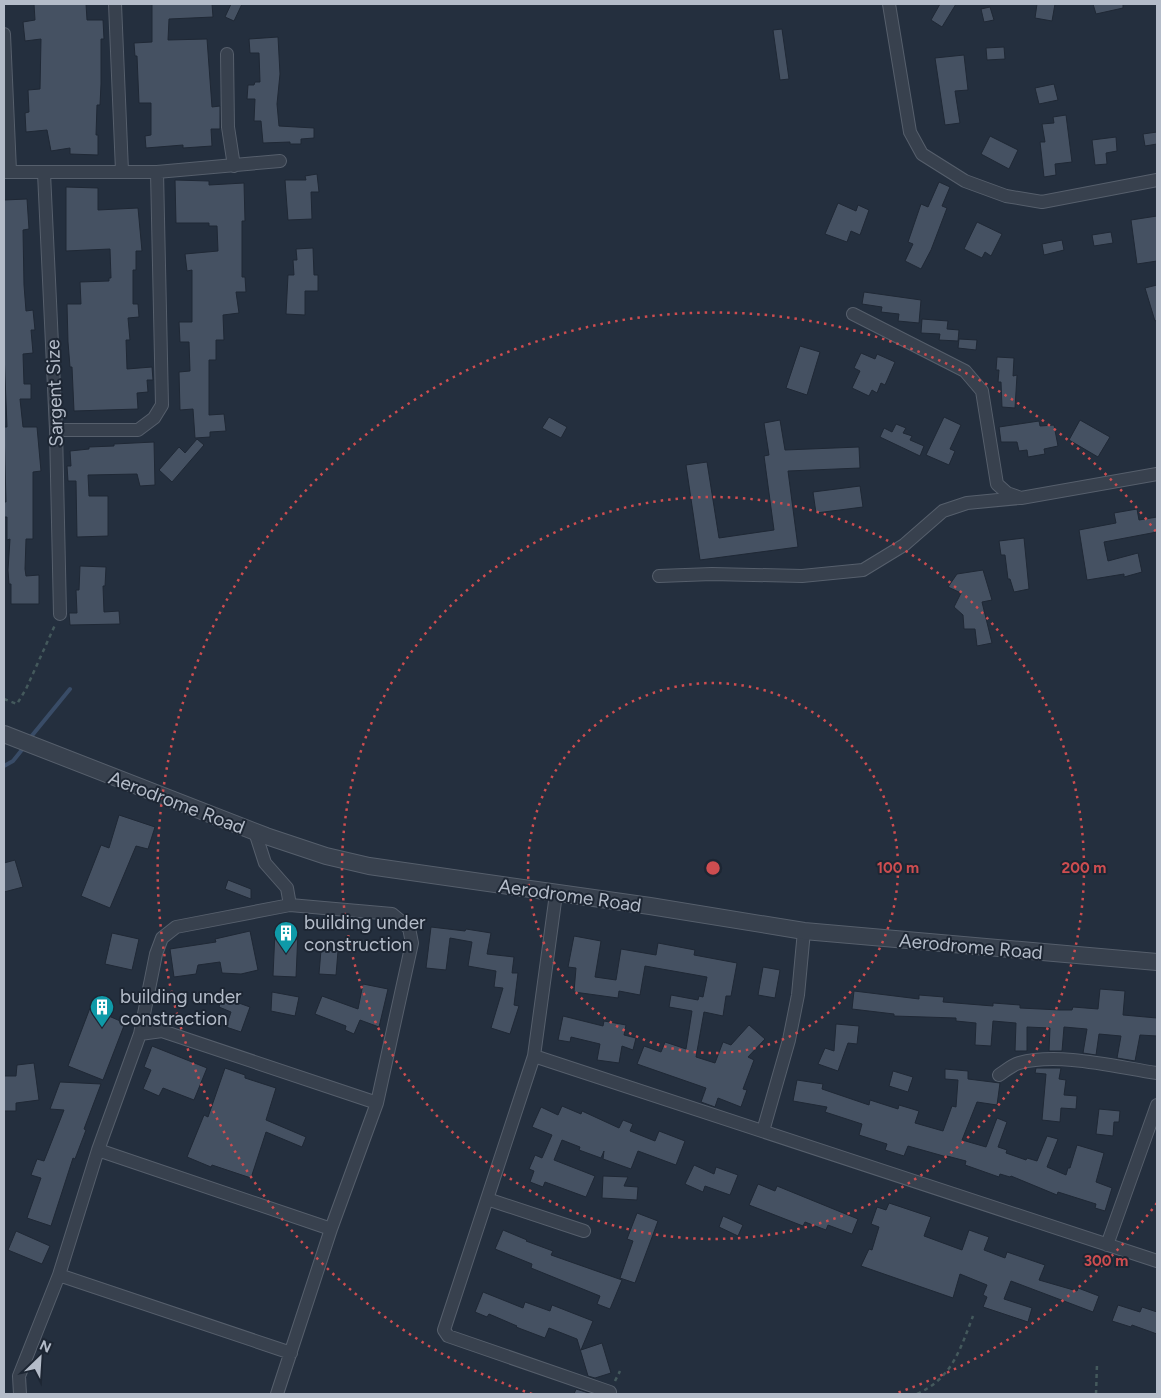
<svg xmlns="http://www.w3.org/2000/svg" width="1161" height="1398" font-family="Figtree,sans-serif">
<rect width="100%" height="100%" fill="#242f3e"/>
<g fill="none" stroke-linecap="round" stroke-linejoin="round">
<path stroke="#394c67" stroke-width="4" d="M30 738 70 689
M4 766 13 761 25 746"/>
</g>
<path fill="#455162" stroke="#1f2835" d="M34 4H86L87 20H103L104 39H101V84L100 105H97L96 135H98V155L70 154V148L51 151 47 130 26 132 25 113 29 112 28 90 40 89 41 39 25 41 23 22 35 20Z
M152 4H212L213 17 169 19 168 40 207 39 212 107 220 106V129H211L212 146 183 148V145L146 148 145 136 151 135V103H139L137 56H135L134 43 152 42Z
M231 4H242L234 21 225 17Z
M940 4H956L942 27 931 20Z
M1037 4H1055L1052 21 1035 18Z
M1093 4H1123V8L1096 14Z
M990 7 994 20 984 22 981 9Z
M782 29 789 79 780 80 773 30Z
M278 37 280 74 277 104 279 126 314 128V138L301 139V144H290V142L263 143 261 121H254L255 99H247L248 85H254L255 82H260L259 53H250L249 39Z
M1004 47 1005 59 987 60 986 48Z
M964 55 968 90 955 91 960 123 945 125 935 58Z
M1054 84 1058 100 1039 104 1035 88Z
M1066 115 1072 162 1055 164 1056 175 1044 177 1040 142H1045L1042 124 1054 123 1053 117Z
M1157 132V144L1145 146 1143 134Z
M990 136 1018 150 1009 169 981 154Z
M1116 137 1117 151 1106 153 1107 164 1095 165 1092 140Z
M317 174 319 192H311L312 219 288 220 285 180H306L305 176Z
M175 180 209 181V185L244 183 245 221H242V277H245L246 292H236L239 313 223 315 224 340H216V360H209V415L224 414 226 431 210 432V437L195 438 193 409 180 410 179 372 190 371 189 342H180L179 322H192V270L187 271 185 254 218 251 217 226H209V223H176Z
M939 182 950 187 942 206 947 208 931 250 921 269 905 261 913 244 908 242 921 204 928 207Z
M66 187 98 188V210L138 208 142 251H136V270H133V304H138L139 317 128 318 130 340H126L127 369 152 367 153 380H147L148 392 137 393 138 409 74 411 72 367H70L68 342 67 304H81L80 282 109 281V278H111L110 249 66 251Z
M27 199 29 229 23 230 24 285 26 311 33 310 35 330H31L33 353 23 354 24 384H31V399H20L23 427H37L41 471 33 472V539H26L25 569 26 576 39 575V604H11V584H9L8 570 10 539 7 540V517H4V502H6L4 427H7L4 352V200Z
M838 203 856 211 858 205 869 210 860 235 851 231 847 242 825 234Z
M1157 216V261L1137 264 1131 220Z
M977 222 1002 234 991 256 985 252 982 258 964 249Z
M1111 232 1113 243 1094 246 1092 235Z
M1062 240 1064 250 1044 255 1042 244Z
M313 248 314 275H318V291H305V315L286 314 288 275H294L293 260H297L296 249Z
M1157 285V320L1155 321 1145 288Z
M864 292 921 300 919 323 898 321 899 314 881 312 882 307 862 304Z
M922 319 948 321 947 329 959 330 958 341 939 340 940 334 921 333Z
M959 339 977 340 976 350 958 348Z
M800 346 820 352 807 395 786 388Z
M861 353 875 359 877 354 895 362 885 385 881 383 877 393 872 390 869 396 852 388 860 371 854 368Z
M997 357 1014 358 1013 376 1017 375 1015 408 1002 407 1001 382H998L999 370H996Z
M549 417 567 427 561 438 542 428Z
M944 417 961 425 950 449 955 451 949 465 926 455Z
M780 420 785 450 859 447 860 468 788 471 798 547 700 560 686 465 707 462 719 538 774 530 764 456 769 455 764 423Z
M1080 420 1110 437 1098 457 1069 440Z
M1039 421 1040 426 1054 425 1058 446 1044 449 1045 454 1028 457 1027 450 1019 451 1017 442H1001L999 427Z
M896 424 906 428 903 433 912 436 910 440 924 446 920 456 880 437 884 428 892 432Z
M197 439 204 445 172 482 159 470 179 447 185 453Z
M154 442 155 485 140 486 137 474 88 475 89 496H108V536L77 537 76 481H68L67 466H71L70 451 89 449V447L114 446V444Z
M860 486 863 507 816 513 813 492Z
M1137 509 1139 520 1157 517V532L1104 542 1108 561 1138 553 1142 572 1124 577V574L1087 580 1079 530 1116 523 1114 513Z
M1024 538 1029 589 1014 592 1010 579H1008L1005 555H1001L999 541Z
M80 566 106 567 105 586H103L104 612 119 611 120 624 70 625 69 613H77L76 590H79Z
M983 570 992 600 982 602 992 643 977 646 975 629H964L963 615 954 607 961 593 948 587 957 574Z
M119 815 155 827 148 849 136 846 110 908 81 896 101 845 109 848Z
M15 860 23 887 4 892V863Z
M228 880 251 889V899L225 889Z
M431 927 465 931 466 929 491 933 487 954 514 957 512 973H518L514 1005 519 1006 510 1034 491 1028 503 988 494 987 496 971 468 966 472 942 450 938 446 970 426 968Z
M250 931 258 970 241 974 222 973 220 962 198 965 196 974 174 977 170 949 216 942 215 939Z
M275 931 298 932 296 977 273 976Z
M112 933 139 939 132 970 105 964Z
M574 936 601 941 595 977 616 980 621 949 656 955 658 943 695 950 694 955 737 963 731 996H726L723 1016 704 1012 696 1057 715 1063 723 1042 731 1045 749 1025 765 1039 748 1057 754 1060 743 1089 747 1090 741 1107 718 1098 715 1107 701 1102 706 1088 637 1064 644 1046 661 1052 665 1042 686 1049 692 1011 669 1007 671 995 698 1000 699 996 703 997 707 977 645 966 640 995 619 991 618 998 574 992 576 968 568 967Z
M321 950 338 951 336 975 319 974Z
M763 967 780 970 775 998 758 995Z
M363 984 388 989 379 1027 360 1020 354 1034 345 1030 346 1026 315 1014 322 996 358 1009Z
M1100 989 1125 991 1123 1015 1157 1018V1036L1140 1035 1135 1061 1117 1058 1121 1036 1099 1034 1096 1055 1083 1053 1087 1029 1064 1027 1062 1051H1049L1050 1028 1027 1027V1051H1015L1016 1023 993 1021 991 1046 975 1045 976 1023 956 1021V1018L894 1016V1014L852 1009 854 991 919 999V995L944 997 943 1002 993 1006V1003L1020 1005V1008L1060 1010H1072L1073 1007 1098 1009Z
M272 992 299 997 295 1016 271 1011Z
M222 997 250 1007 241 1032 226 1027 231 1012 219 1007Z
M90 1008 125 1023 103 1080 68 1066Z
M563 1016 603 1026 604 1021 626 1025 624 1035 636 1038 633 1050 622 1046 619 1063 597 1060 600 1044 571 1037 570 1042 558 1040Z
M836 1024 859 1026 857 1044 848 1043 838 1071 818 1064 825 1048 834 1051Z
M152 1046 207 1068 194 1100 163 1088 159 1096 143 1089 151 1070 144 1067Z
M34 1063 39 1100 16 1103V1111H4V1076H16L17 1065Z
M225 1068 245 1075V1078L276 1088 266 1120 306 1137 302 1147 266 1132 251 1178 212 1165 211 1167 187 1157 204 1115 208 1117Z
M1036 1068H1061L1059 1079 1066 1080 1064 1095 1077 1096 1076 1109 1061 1108 1060 1122 1042 1120 1046 1074 1035 1073Z
M945 1069 968 1071V1079L1000 1083 997 1105 977 1102 962 1140 986 1147 997 1118 1007 1122 998 1147 1007 1150 1006 1153 1026 1160 1027 1158 1037 1161 1047 1136 1058 1139 1047 1167 1066 1175 1068 1168H1070L1077 1145 1104 1153 1096 1182 1112 1188 1105 1211 1095 1208 1096 1204 1058 1192 1057 1195 1011 1176 1010 1177 1000 1174 999 1177 965 1165 966 1161 947 1156V1157L908 1146 904 1156 885 1150 887 1144 859 1135 862 1124 825 1112 827 1107 793 1101 797 1080 823 1084 822 1089 869 1105 870 1100 898 1109 899 1105 919 1111 915 1123 943 1131 952 1106 956 1107 958 1080 945 1079Z
M893 1071 913 1077 908 1092 889 1086Z
M60 1082 101 1084 84 1129 86 1130 75 1159 73 1158 51 1226 27 1218 41 1178 31 1175 37 1159 44 1161 64 1110 50 1109Z
M562 1106 581 1114 582 1111 619 1128 623 1120 633 1124 630 1131 655 1141 659 1131 685 1141 676 1165 638 1151 631 1169 603 1159 604 1151 601 1158 579 1150 580 1147 562 1140 554 1160 595 1176 586 1197 545 1182 543 1187 530 1182 534 1171 529 1169 535 1155 542 1158 552 1135 532 1127 541 1107 558 1115Z
M1099 1109 1120 1111 1119 1122H1114L1113 1136 1096 1134Z
M694 1165 714 1174 716 1167 738 1175 730 1195 705 1186 703 1192 685 1184Z
M603 1176 628 1177 624 1186 638 1187 637 1200 602 1198Z
M758 1184 775 1191 777 1186 858 1219 852 1234 828 1225 826 1230 805 1222 803 1226 749 1205Z
M889 1203 931 1217 924 1236 962 1250 969 1230 989 1237 984 1250 1005 1258 1007 1252 1045 1265 1039 1280 1077 1291 1078 1288 1099 1296 1093 1312 1011 1281 1004 1299 1032 1308 1028 1322 983 1307 987 1297 983 1295 987 1285 960 1274 953 1298 861 1266 869 1249 872 1250 879 1227 871 1224 877 1207 886 1210Z
M637 1213 658 1221 635 1283 620 1278 633 1241 627 1239Z
M723 1216 743 1225 738 1236 719 1227Z
M503 1230 527 1240 526 1241 553 1251 551 1255 622 1280 610 1309 597 1304 600 1296 531 1268 532 1264 495 1249Z
M16 1231 50 1246 42 1264 8 1250Z
M483 1292 523 1308 525 1302 550 1311 552 1305 593 1321 581 1350 602 1343 611 1373 595 1378 588 1376 577 1339 549 1328 545 1338 516 1327 517 1326 489 1314 487 1317 475 1312Z
M1118 1305 1140 1312 1142 1307 1157 1312V1334L1132 1325 1131 1327 1112 1321Z
M576 1389 592 1394H574Z"/>
<g fill="none" stroke-linecap="round" stroke-linejoin="round">
<g stroke="#565f6c" stroke-width="14">
<path id="minor" d="M115 4 122 171
M889 4 910 132 922 154 965 181 1006 196 1042 202 1157 180
M4 34 10 171
M227 54 228 127 234 166
M4 172H157L280 161
M44 173 56 430 60 614
M853 314 965 371 982 391 997 484 1007 493 1021 498 1157 474
M56 430H138L154 418 162 405 157 172
M659 576 712 574 802 576 863 570 904 545 943 511 967 503 1019 498
M255 832 265 863 287 888 290 905
M556 894 534 1056 444 1330 448 1336 610 1392
M140 1034 156 954 162 938 176 927 290 905 392 914 409 928 412 943 377 1103 331 1229 277 1394
M534 1056 1157 1261
M999 1075C1005 1071 1012 1065 1019 1063 1060 1052 1116 1067 1157 1073
M763 1131 789 1040 798 995 804 931
M98 1150 331 1229
M487 1199 584 1231
M1107 1245 1157 1105
M59 1275 291 1353
M20 1394 19 1376 59 1275 98 1150 140 1034 162 1031 377 1103"/>
</g>
<g stroke="#565f6c" stroke-width="18">
<path id="tertiary" d="M4 734 266 836 326 856 369 866 650 906 804 931 1157 962"/>
</g>
<path stroke="#44595c" stroke-width="2.5" stroke-dasharray="4 4" stroke-linecap="butt" d="M4 699 17 704 26 689 55 625
M615 1381 620 1371
M917 1394C952 1378 960 1350 973 1316
M1096 1394 1097 1364"/>
<use href="#minor" stroke="#38414e" stroke-width="12"/>
<use href="#tertiary" stroke="#38414e" stroke-width="16"/>
</g>
<g fill="none" stroke="#ce4d50" stroke-width="2.5" stroke-dasharray="2.5 5">
<circle cx="713" cy="868" r="185"/>
<circle cx="713" cy="868" r="371"/>
<path d="M1157 1203A556 556 0 0 1 894 1394M532 1394A556 556 0 1 1 1157 533"/>
</g>
<defs>
<g id="building-pin" transform="scale(1.25)"><path d="M0 17L-7.5 6A9.5 9.5 0 1 1 7.5 6Z" fill="#0f9aa8" stroke="#1d2633"/><path d="M-4-6H4V6H1V3H-1V6H-4ZM-2.5-4.3h1.7v1.8h-1.7ZM.8-4.3h1.7v1.8H.8ZM-2.5-1h1.7V.8h-1.7ZM.8-1h1.7V.8H.8Z" fill="#fff"/></g>
</defs>
<g fill-rule="evenodd">
<use href="#building-pin" x="286" y="933"/>
<use href="#building-pin" x="102" y="1007"/>
</g>
<g text-anchor="middle" stroke-width="4" stroke-linejoin="round" paint-order="stroke">
<g font-size="19" fill="#b4bcc9" stroke="#1d2633">
<text transform="translate(54 393) rotate(-92)" y="7">Sargent Size</text>
<text transform="translate(177 802) rotate(21)" y="7">Aerodrome Road</text>
<text transform="translate(570 895) rotate(8)" y="7">Aerodrome Road</text>
<text transform="translate(971 946) rotate(5)" y="7">Aerodrome Road</text>
</g>
<g font-size="19" fill="#b4bcc9" stroke="#1d2633" text-anchor="start">
<text x="304" y="929">building under<tspan x="304" dy="22">construction</tspan></text>
<text x="120" y="1003">building under<tspan x="120" dy="22">constraction</tspan></text>
</g>
</g>
<circle cx="713" cy="868" r="8" fill="#ce4d50" stroke="#1d2633" stroke-width="2.5"/>
<g font-size="15" text-anchor="middle" font-weight="bold" fill="#ce4d50" stroke="#1d2633" stroke-width="4" stroke-linejoin="round" paint-order="stroke">
<text x="898" y="873">100 m</text>
<text x="1084" y="873">200 m</text>
<text x="1106" y="1266">300 m</text>
</g>
<rect width="1161" height="1398" fill="none" stroke="#b4bcc9" stroke-width="10"/>
<g transform="translate(40 1358) rotate(25)" stroke="#1d2633" stroke-width="4" paint-order="stroke">
<path d="M0-4L9 19L0 12L-9 19Z" fill="#b4bcc9"/>
<text y="-8" font-size="14" font-weight="bold" text-anchor="middle" fill="#b4bcc9">N</text>
</g>
</svg>
